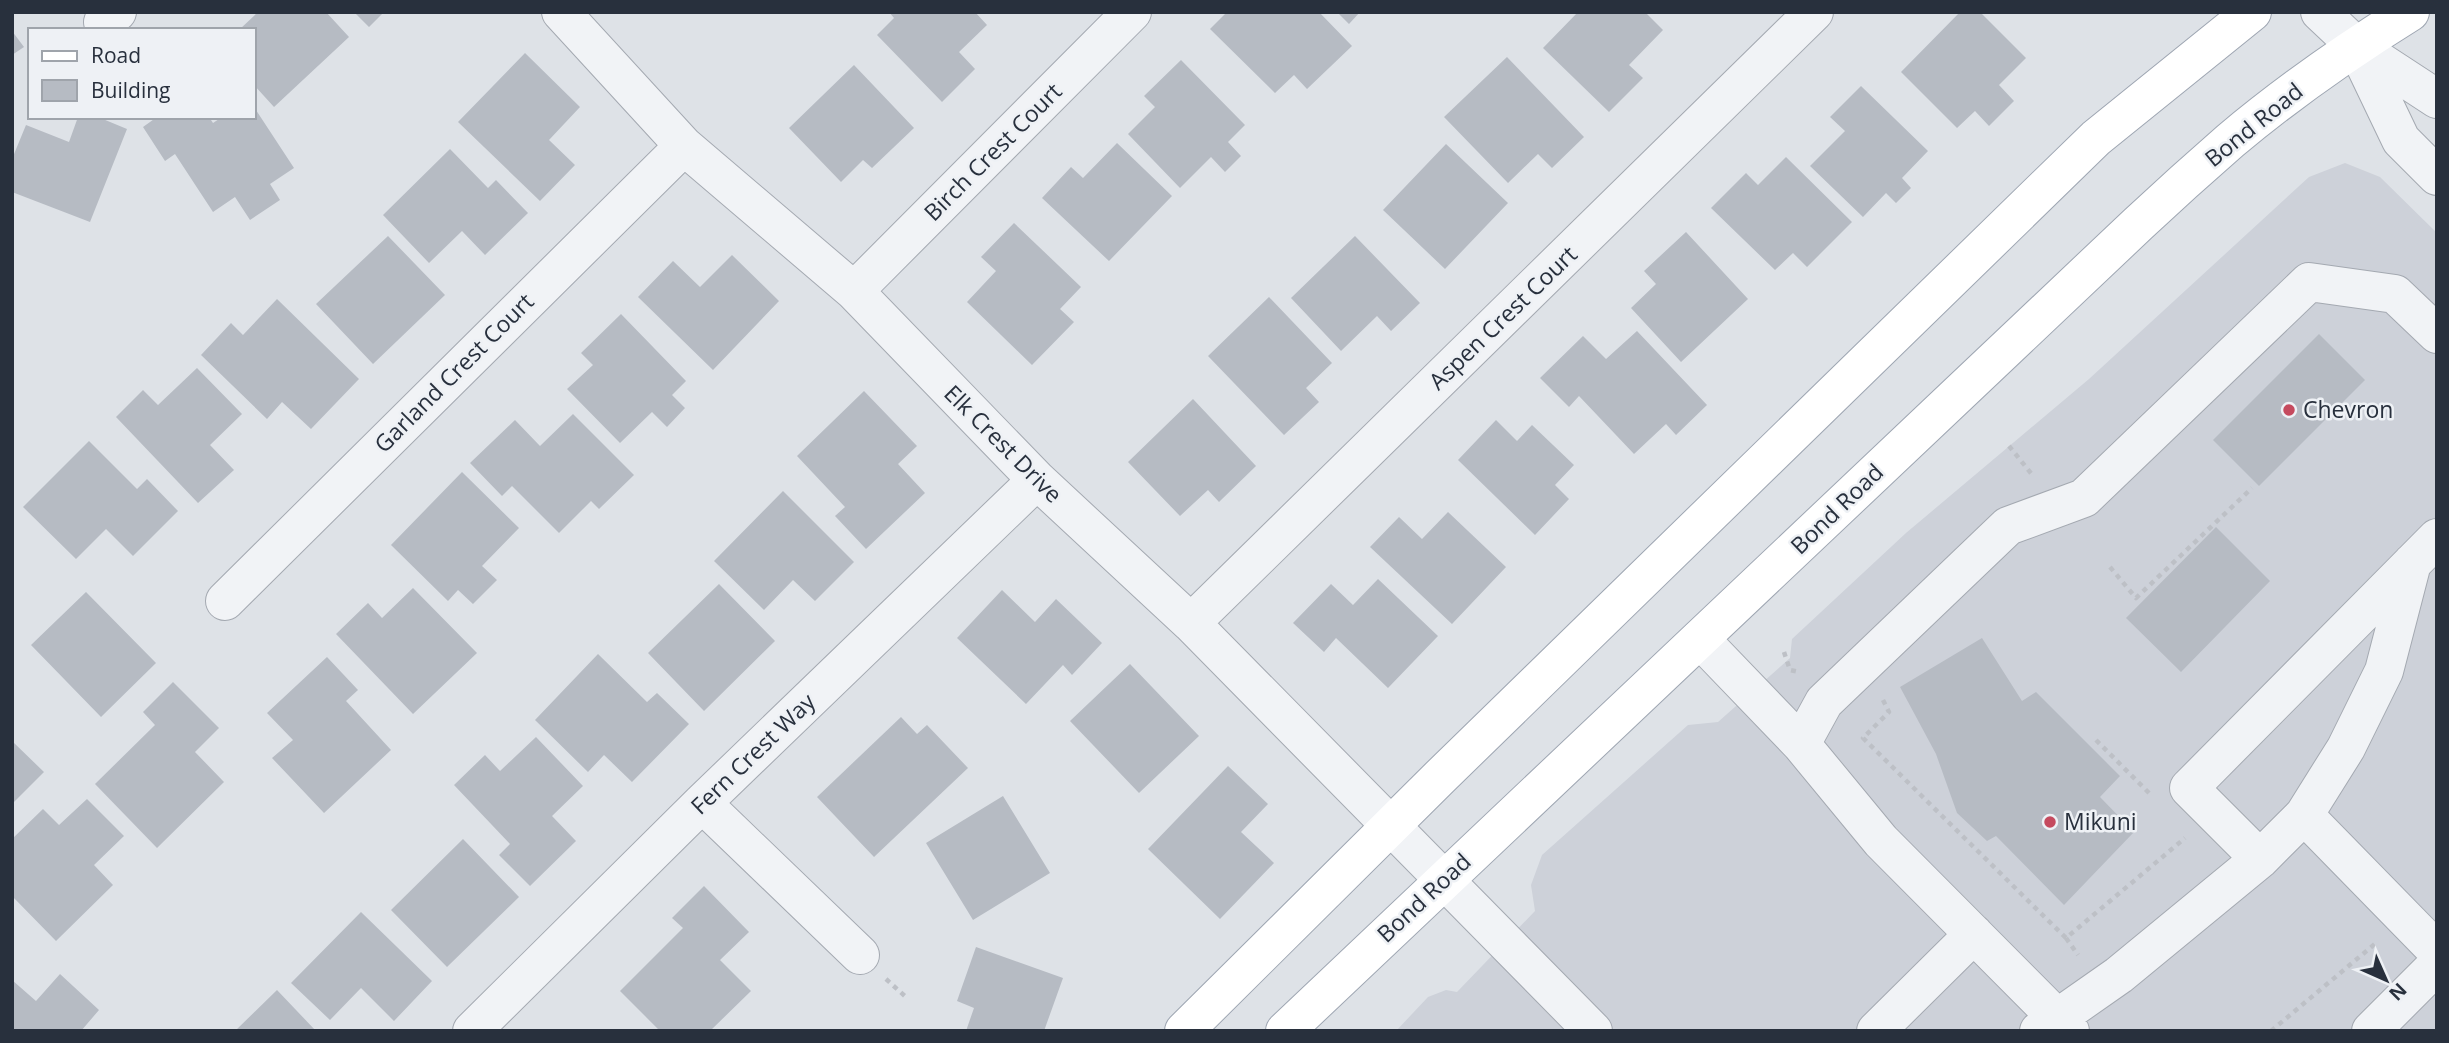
<svg xmlns="http://www.w3.org/2000/svg" width="2449" height="1043" font-family="'Open Sans',sans-serif">
<rect width="100%" height="100%" fill="#dee2e7"/>
<path fill="#cdd1d9" d="M2345 163 2380 177 2437 233V1031H1396L1428 997 1446 990 1457 992 1535 911 1531 885 1542 855 1688 725 1718 722 1790 658 1792 639 1906 533 2089 379 2309 177Z"/>
<path fill="#b6bbc3" d="M258 12H326L349 37 274 107 254 85V30H239Z
M354 12H384L369 27Z
M889 12H975L987 25 959 52 975 69 942 102 877 35 894 18Z
M1227 12H1319L1352 46 1307 89 1294 75 1275 93 1210 29Z
M1337 12H1360L1349 24Z
M1578 12H1645L1663 30 1629 65 1643 78 1609 112 1543 48Z
M1960 12H1980L2026 58 1999 85 2014 101 1989 126 1975 111 1957 128 1901 72Z
M12 31 24 47 12 55Z
M525 53 580 107 549 140 575 165 540 201 458 122Z
M1507 57 1584 137 1552 168 1538 154 1508 183 1444 117Z
M1181 60 1245 125 1228 142 1241 156 1225 172 1211 157 1180 188 1128 134 1155 107 1144 96Z
M854 65 914 128 872 168 863 160 841 182 789 128Z
M1861 86 1928 151 1902 178 1911 188 1896 203 1886 193 1863 217 1810 166 1845 131 1830 117Z
M254 107 294 168 270 184 280 200 250 220 235 197 213 212 175 154 165 161 143 127 157 117H209L213 123 222 117H254Z
M78 117H98L127 129 90 222 12 192V159L26 125 69 142Z
M1117 143 1172 196 1109 261 1042 198 1071 167 1083 178Z
M1446 144 1508 203 1445 269 1383 210Z
M450 149 488 188 496 180 528 213 485 255 462 231 429 263 383 215Z
M1786 157 1852 222 1807 267 1793 253 1775 270 1711 208 1746 173 1758 185Z
M1014 223 1081 287 1060 309 1074 322 1032 365 967 302 996 271 981 257Z
M1686 232 1748 299 1681 362 1631 308 1656 284 1644 271Z
M388 236 445 295 373 364 316 304Z
M1355 236 1420 303 1391 331 1377 316 1341 351 1291 298Z
M732 255 779 301 713 370 638 297 673 261 700 287Z
M1269 297 1332 363 1306 388 1319 402 1284 435 1208 356Z
M277 299 359 379 311 429 282 402 267 419 201 355 231 323 243 335Z
M621 314 686 381 672 395 685 408 667 427 652 412 620 443 567 389 593 365 581 353Z
M1637 331 1707 405 1676 435 1666 424 1634 454 1579 396 1569 407 1540 378 1583 336 1606 359Z
M2319 334 2365 380 2259 486 2213 440Z
M197 368 242 414 210 445 234 470 198 503 116 417 143 390 158 405Z
M864 391 917 446 898 464 925 493 866 549 835 516 845 507 797 456Z
M1193 399 1256 466 1219 502 1208 490 1180 516 1128 462Z
M573 414 634 475 599 509 591 501 559 533 512 486 502 496 470 463 515 420 540 446Z
M1496 420 1517 441 1532 425 1574 465 1555 485 1569 499 1535 535 1458 460Z
M89 441 137 489 147 479 178 511 133 556 106 529 76 559 23 507Z
M462 472 519 528 482 566 497 580 473 604 458 590 448 601 391 545Z
M783 491 854 562 815 601 793 580 764 610 714 561Z
M1448 512 1506 567 1452 624 1370 547 1399 517 1422 539Z
M2216 527 2270 581 2181 672 2126 618Z
M1378 579 1438 636 1388 688 1336 638 1324 652 1293 623 1331 584 1353 605Z
M719 584 775 641 704 711 648 653Z
M413 588 477 653 413 714 336 634 368 603 382 618Z
M1002 590 1035 622 1056 599 1102 643 1072 675 1063 665 1026 704 957 638Z
M86 592 156 663 101 717 31 645Z
M1982 638 2022 701 2036 692 2120 776 2100 797 2134 832 2064 905 1996 836 1987 841 1957 813 1936 754 1900 687Z
M598 654 647 702 657 693 689 724 632 782 604 755 588 772 535 720Z
M327 657 358 690 346 701 391 750 324 813 272 758 293 740 267 713Z
M1130 664 1199 736 1139 793 1070 721Z
M173 682 219 728 195 752 224 782 157 848 95 784 155 725 143 712Z
M901 717 917 734 927 725 968 768 874 857 817 797Z
M536 737 583 786 552 816 576 841 530 886 499 855 510 844 454 785 485 755 500 771Z
M12 741 44 772 12 804Z
M1228 766 1268 804 1241 832 1274 863 1220 919 1148 849Z
M1003 796 1050 873 973 920 926 843Z
M87 799 124 836 94 865 113 885 56 941 12 896V839L43 809 59 825Z
M463 839 519 897 447 967 391 910Z
M704 886 749 932 720 960 751 991 710 1031H660L620 991 683 928 672 918Z
M361 912 432 981 394 1021 361 988 330 1020 291 983Z
M976 947 1063 978 1044 1031H966L974 1008 957 1001Z
M60 974 99 1010 81 1031H12V980L36 1001Z
M277 990 316 1031H235Z"/>
<g fill="none" stroke-linecap="round" stroke-linejoin="round">
<g stroke="#a4a9b1" stroke-width="40">
<path id="minor" d="M561 12 684 146 854 291 1037 480 1191 623 1593 1031
M2320 12 2356 46 2437 99
M103 22 117 12
M2356 46 2401 140 2437 176
M854 291 1132 12
M225 601 684 146
M1191 623 1814 12
M1700 639 1801 744 1881 841 2070 1031
M1801 744 1824 702 2008 526 2084 498 2309 282 2395 294 2437 334
M702 803 860 955
M2304 815 2437 951
M2260 859 2189 788 2437 538
M472 1031 702 803 1037 480
M1876 1031 1974 934
M2039 1031 2119 975 2260 859 2304 815 2346 748 2384 671 2412 563
M2371 1031 2437 965"/>
</g>
<g stroke="#9ea6b2" stroke-width="40">
<path id="major" d="M1184 1031 1440 777 2096 138 2252 12
M1285 1031 2138 224C2168 196 2199 168 2230 141 2286 94 2347 51 2410 12"/>
</g>
<path stroke="#bdc0c6" stroke-width="4.5" stroke-dasharray="5 5" stroke-linecap="butt" d="M2009 446 2034 477
M2110 567 2136 598 2252 488
M1784 652 1790 670 1799 672
M1883 700 1889 712 1863 738 2066 938 2185 838
M2096 740 2151 795
M2066 938 2078 955
M886 979 907 998
M2271 1031 2376 943"/>
<use href="#minor" stroke="#f1f3f6" stroke-width="38"/>
<use href="#major" stroke="#fff" stroke-width="38"/>
</g>
<g fill="#c54a5e" stroke="#eef1f5" stroke-width="2.5">
<circle cx="2289" cy="410" r="7"/>
<circle cx="2050" cy="822" r="7"/>
</g>
<g text-anchor="middle" stroke-width="5" stroke-linejoin="round" paint-order="stroke">
<g font-size="23" fill="#28303d" stroke="#eef1f5">
<text transform="translate(2254 125) rotate(-39)" y="8">Bond Road</text>
<text transform="translate(993 152) rotate(-45)" y="8">Birch Crest Court</text>
<text transform="translate(1503 318) rotate(-44)" y="8">Aspen Crest Court</text>
<text transform="translate(454 373) rotate(-45)" y="8">Garland Crest Court</text>
<text transform="translate(1003 444) rotate(45)" y="8">Elk Crest Drive</text>
<text transform="translate(1837 509) rotate(-44)" y="8">Bond Road</text>
<text transform="translate(753 754) rotate(-44)" y="8">Fern Crest Way</text>
<text transform="translate(1424 898) rotate(-43)" y="8">Bond Road</text>
</g>
<g font-size="23" fill="#28303d" stroke="#eef1f5" text-anchor="start">
<text x="2303" y="418">Chevron</text>
<text x="2064" y="830">Mikuni</text>
</g>
</g>
<rect width="2449" height="1043" fill="none" stroke="#28303d" stroke-width="28"/>
<rect x="28" y="28" width="228" height="91" fill="#eef1f5" stroke="#9fa4ab" stroke-width="2"/>
<rect x="42" y="51" width="35" height="10" fill="#ffffff" stroke="#9fa4ab" stroke-width="2"/>
<text x="91" y="63" font-size="21" fill="#28303d">Road</text>
<rect x="42" y="80" width="35" height="21" fill="#b6bbc3" stroke="#9fa4ab" stroke-width="2"/>
<text x="91" y="98" font-size="21" fill="#28303d">Building</text>
<g transform="translate(2386 980) rotate(135)" stroke="#eef1f5" stroke-width="5" paint-order="stroke">
<path d="M0-5L12 26L0 18L-12 26Z" fill="#28303d"/>
<text y="-10" font-size="19" font-weight="bold" text-anchor="middle" fill="#28303d">N</text>
</g>
</svg>
